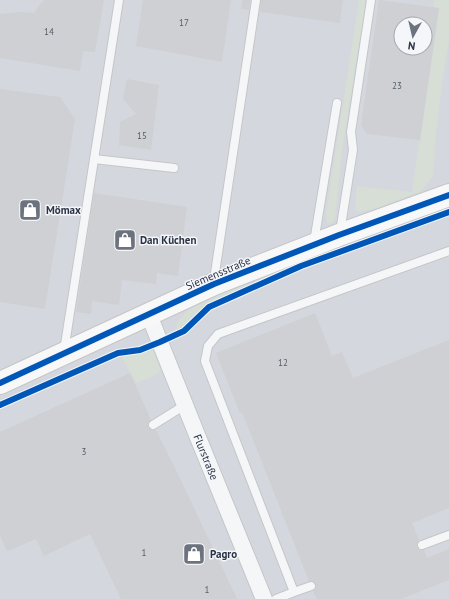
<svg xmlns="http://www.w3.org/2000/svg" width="449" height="599" font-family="'PT Sans',sans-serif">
<rect width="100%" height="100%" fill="#e6e8ea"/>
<path fill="#d4d7dd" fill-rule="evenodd" d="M0 0H449V599H0ZM401 24H425V48H401Z"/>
<path fill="#d6ded6" d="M359 0H366L342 152 335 219 331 224 327 222 326 214Z
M434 0H449V41L442 84 436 133 433 176 421 191 377 208 359 212 355 209 356 190 358 186 412 192 418 148 420 140 439 8 433 7Z
M420 216 422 217V218L300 262Z
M245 282 247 285 209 304 197 312 183 326 175 330C179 306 226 291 245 282Z
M153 350 161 370 154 376 136 383 121 356 141 354Z"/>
<path fill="#ced0d3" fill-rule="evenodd" d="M45 0H104L95 52 83 51 80 71 0 58V14L20 12 34 13 41 3Z
M143 0H231L222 62 136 46Z
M242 0H250L249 10 241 9Z
M261 0H343L340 23 260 12Z
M379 0 439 8 420 140 367 134 361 125ZM401 24H425V48H401Z
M127 79 159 85 151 150 119 145 120 122 136 114 123 99Z
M0 89 60 97 75 119 45 309 0 302Z
M94 193 187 207 178 276 157 273 156 284 122 280 119 305 92 301 91 314 76 312Z
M315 313 332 356 342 352 353 378 449 340V508L412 523 419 540 417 544V547L421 550H424L427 558 449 549V580L401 599H317L313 591 316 587V584L312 581H309L242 412 240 413 216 353Z
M130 373 151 420 148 423V428L151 430H156L177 472 237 599H121L90 534 44 556 36 539 7 551 0 536V432Z"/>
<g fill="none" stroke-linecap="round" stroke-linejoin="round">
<g stroke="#c4c6c8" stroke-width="10">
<path id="lane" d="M94 159 174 168
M340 232 353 150 351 132 371 0
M314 242 337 103
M215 282V273L256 0
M64 351 119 0
M153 425 185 405
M422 545 449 535
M294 592 311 586
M276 599 294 592 205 361 208 346 218 334 449 251"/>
</g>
<g stroke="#c4c6c8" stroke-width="18">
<path id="street" d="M149 315 197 435 264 599"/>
</g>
<g stroke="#c4c6c8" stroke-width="24">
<path id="secondary" d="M0 383 214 284 339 235 449 195"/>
</g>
<use href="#lane" stroke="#f5f6f7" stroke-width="8"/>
<use href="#street" stroke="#f5f6f7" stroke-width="16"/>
<use href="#secondary" stroke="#f8f8f8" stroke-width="22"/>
<g stroke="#f4f6f9" stroke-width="8">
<path id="cycleway" d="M0 383 214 284 339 235 449 195
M0 405 118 353 140 350 160 342 184 331 209 307 301 266 449 212"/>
</g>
<use href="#cycleway" stroke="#0057b8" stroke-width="6"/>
</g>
<defs>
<g id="shop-square" transform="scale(1.15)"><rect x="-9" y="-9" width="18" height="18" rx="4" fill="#6c737f" stroke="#f4f6f9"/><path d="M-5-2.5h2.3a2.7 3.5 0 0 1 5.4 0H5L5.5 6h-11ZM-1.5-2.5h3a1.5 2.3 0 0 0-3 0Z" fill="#fff"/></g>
</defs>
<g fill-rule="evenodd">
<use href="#shop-square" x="30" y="210"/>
<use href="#shop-square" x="125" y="240"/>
<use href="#shop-square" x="194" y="554"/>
</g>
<g text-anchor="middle" stroke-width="3" stroke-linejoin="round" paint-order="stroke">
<g font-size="9" fill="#545c69">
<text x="184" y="26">17</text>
<text x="49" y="35">14</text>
<text x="397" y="89">23</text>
<text x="142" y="139">15</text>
<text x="283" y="366">12</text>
<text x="84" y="455">3</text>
<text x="144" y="556">1</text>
<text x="207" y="593">1</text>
</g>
<g font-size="11" font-weight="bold" fill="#2b3445" stroke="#f4f6f9" text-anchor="start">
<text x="46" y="214">Mömax</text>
<text x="140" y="244">Dan Küchen</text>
<text x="210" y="558">Pagro</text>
</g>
<g font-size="11" fill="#2b3445" stroke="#f4f6f9">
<text transform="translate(218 273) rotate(-23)" y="4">Siemensstraße</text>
<text transform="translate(206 457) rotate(68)" y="4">Flurstraße</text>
</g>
</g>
<g transform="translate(413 36) rotate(188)"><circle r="19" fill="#f4f6f9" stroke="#a4a8b1"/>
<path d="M0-3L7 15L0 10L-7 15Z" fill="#6c737f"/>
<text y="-6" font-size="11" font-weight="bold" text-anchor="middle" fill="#2b3445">N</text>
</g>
</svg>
